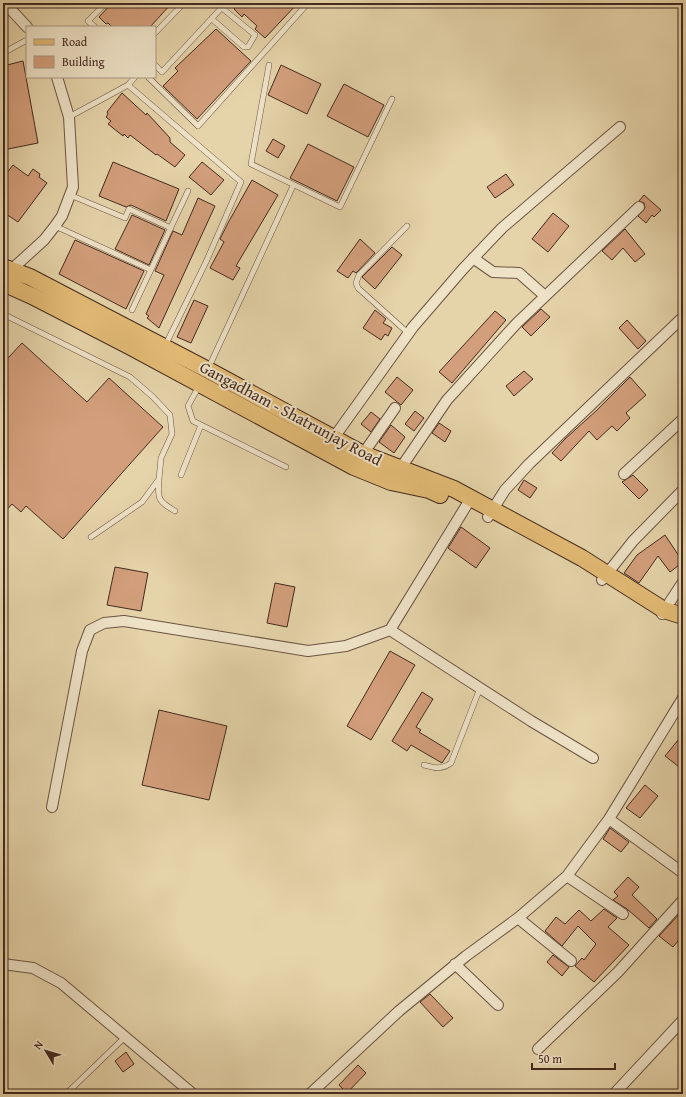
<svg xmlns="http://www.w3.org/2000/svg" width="686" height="1097" font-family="'Gentium Book Plus',serif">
<rect width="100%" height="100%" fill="#e5d3a9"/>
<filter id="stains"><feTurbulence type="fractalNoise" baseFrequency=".005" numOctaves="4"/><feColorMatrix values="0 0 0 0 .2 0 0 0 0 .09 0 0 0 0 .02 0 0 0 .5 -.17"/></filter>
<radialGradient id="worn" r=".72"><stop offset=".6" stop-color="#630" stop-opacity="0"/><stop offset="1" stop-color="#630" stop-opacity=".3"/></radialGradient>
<path fill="#d29e7b" stroke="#442a1f" d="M112 3H172L150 27H112L108 23 106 24 99 17Z
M239 3H298L265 38 255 29 257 26 244 14 242 17 234 9Z
M216 29 251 61 197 119 163 86 178 71 175 68Z
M23 61 38 143 3 150V66Z
M281 65 321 84 307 114 268 95Z
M344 84 384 105 368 137 327 116Z
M122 93 146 115 147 113 170 138V142L185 155 175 167 157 154 156 155 130 135 128 138 124 134 123 136 108 124 111 121 106 117 108 114 107 112Z
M273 139 285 146 278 158 266 151Z
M308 144 354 167 337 201 290 178Z
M113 162 179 189 166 221 131 205 126 207 99 196Z
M202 162 224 180 211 195 189 177Z
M13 165 28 176 33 169 40 174 39 177 47 183 18 222 3 212 8 205 3 201V178Z
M506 174 514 185 495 198 487 187Z
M252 180 278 195 236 266 240 268 233 280 210 268 224 242 220 239 228 223Z
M644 195 661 210 654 217 652 215 646 223 638 216 645 208 644 203 639 201Z
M198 198 215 206 159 328 147 318 149 316 146 314 164 275 155 271 173 231 182 235Z
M553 213 569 226 548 252 532 239Z
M132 215 165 230 149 265 115 249Z
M625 229 645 254 635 262 623 248 612 260 602 251Z
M360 239 375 253 356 273 353 271 348 278 337 271Z
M75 240 144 271 126 309 59 274Z
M392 247 402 255 375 289 362 277Z
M194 300 208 306 191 343 177 337Z
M541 309 550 317 531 336 522 327Z
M375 310 386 319 383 323 392 328 388 336 385 334 381 340 363 328Z
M495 311 506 320 452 383 439 372Z
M627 320 646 341 638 349 619 328Z
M22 343 87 402 109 378 163 427 63 539 26 506 21 512 12 504 3 514V353L8 358Z
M524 371 533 379 514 396 506 386Z
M397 377 413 390 401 405 385 392Z
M630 377 646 395 626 413 630 418 617 431 612 426 597 440 589 431 561 461 552 453 565 439 597 410Z
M415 411 424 418 414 431 405 424Z
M371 412 380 419 371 432 361 424Z
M439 423 451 431 445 442 432 433Z
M391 425 405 437 394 453 379 442Z
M633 475 648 490 639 499 622 482Z
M524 480 537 488 530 498 518 490Z
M461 527 490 548 476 568 448 548Z
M665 535 683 562 670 572 658 556 639 583 624 573 637 555Z
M115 567 148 573 141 611 107 605Z
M275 583 295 587 287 627 267 623Z
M390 651 415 665 371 740 347 726Z
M422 692 433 699 416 727 421 730 419 732 450 751 442 763 411 745 407 751 392 741Z
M159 710 227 726 209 800 142 785Z
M683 734V770L665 756Z
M645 785 658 796 640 818 626 808Z
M610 828 629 842 621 852 603 839Z
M628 877 639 887 632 895 657 919 649 928 627 909 613 900 618 896 614 892Z
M604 909 617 918 608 927 629 945 594 982 575 966 582 958 584 960 596 944 578 926 562 946 545 931 556 917 565 924 579 910 591 921Z
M683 910V935L673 947 659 936Z
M553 955 569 967 562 976 547 962Z
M430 994 453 1018 443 1027 420 1002Z
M126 1052 134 1064 123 1072 115 1061Z
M358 1065 366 1073 347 1093 339 1085Z"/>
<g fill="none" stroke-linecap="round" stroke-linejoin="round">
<g stroke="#6c5442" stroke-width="6">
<path id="service" d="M212 19 244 47H248L255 35 222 8
M95 27 88 21 106 3
M155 33 184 3
M3 53 27 40
M155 65 162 72 226 3
M269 65 251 164 340 207 392 99
M148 77 198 126 308 3
M128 85 241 182 206 262 165 346
M69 117 128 85 135 77
M70 195 125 218 129 209 171 228
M55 226 151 270
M407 226 359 275 356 283 358 288 408 333
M132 310 188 191
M3 314 130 377 153 397 170 415 172 434 161 458 159 479 142 502 91 537
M208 369 293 186
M199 386 188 406 193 421 286 467
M181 475 201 425
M159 480C157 499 159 502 175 511
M424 765C435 768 441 770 451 763L480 688
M66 1094 125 1037"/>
</g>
<g stroke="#6c5442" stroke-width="12">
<path id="minor" d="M5 3 27 27
M473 258 493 272 519 273 545 296
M11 270 44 240 55 226 62 216 73 187 69 117 57 77
M330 443 413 327 463 269 502 228 620 127
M363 454 395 408
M398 472 447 400 517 323 639 207
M624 474 683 419
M471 498 390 630 531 721 593 758
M488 517 505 490 529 464 683 317
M602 580 633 541 683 490
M662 614 683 582
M52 807 82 651 90 630 104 623 124 621 308 651 346 646 390 630
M609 819 683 873
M567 876 623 914
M518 918 571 961
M3 964 33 968 61 983 193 1094
M455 964 498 1005
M538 1049 618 972 683 900
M310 1094 399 1011 466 956 518 918 567 876 609 819 683 698
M614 1094 683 1020"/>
</g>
<g stroke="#442a1f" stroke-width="18">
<path id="primary" d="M3 267 30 277 208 370 363 454 454 489 582 558 664 610 683 616
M3 283 32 296 129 346 354 467 391 482 429 490 440 495"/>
</g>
<use href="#service" stroke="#eee2c7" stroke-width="5"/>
<use href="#minor" stroke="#eee2c7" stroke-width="10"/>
<use href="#primary" stroke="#e2ba74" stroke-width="16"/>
</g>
<g text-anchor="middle" stroke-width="4" stroke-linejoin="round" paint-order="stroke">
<g font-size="16" fill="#442a1f" stroke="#eee2c7">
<text transform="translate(291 413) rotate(28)" y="6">Gangadham - Shatrunjay Road</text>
</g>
</g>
<rect width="686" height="1097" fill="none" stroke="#e5d3a9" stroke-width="16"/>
<rect x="4" y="4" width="678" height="1089" fill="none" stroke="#442a1f" stroke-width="2"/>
<rect x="8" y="8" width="670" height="1081" fill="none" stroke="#442a1f"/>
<rect x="26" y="26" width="130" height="52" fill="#eee2c7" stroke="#aa9884"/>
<rect x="34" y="39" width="20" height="6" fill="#e2ba74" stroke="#aa9884"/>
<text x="62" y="46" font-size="12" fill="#442a1f">Road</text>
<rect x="34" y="56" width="20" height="12" fill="#d29e7b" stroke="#aa9884"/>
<text x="62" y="66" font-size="12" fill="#442a1f">Building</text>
<g transform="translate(46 1051) rotate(308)" stroke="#eee2c7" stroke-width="3" paint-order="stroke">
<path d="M0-3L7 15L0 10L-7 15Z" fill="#442a1f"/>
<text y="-6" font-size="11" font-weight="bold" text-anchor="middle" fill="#442a1f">N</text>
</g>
<path d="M532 1063v6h83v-6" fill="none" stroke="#442a1f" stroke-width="2"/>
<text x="538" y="1063" font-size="12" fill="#442a1f" stroke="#eee2c7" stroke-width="3" paint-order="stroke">50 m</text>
<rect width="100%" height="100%" filter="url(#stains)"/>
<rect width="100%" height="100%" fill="url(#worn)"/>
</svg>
